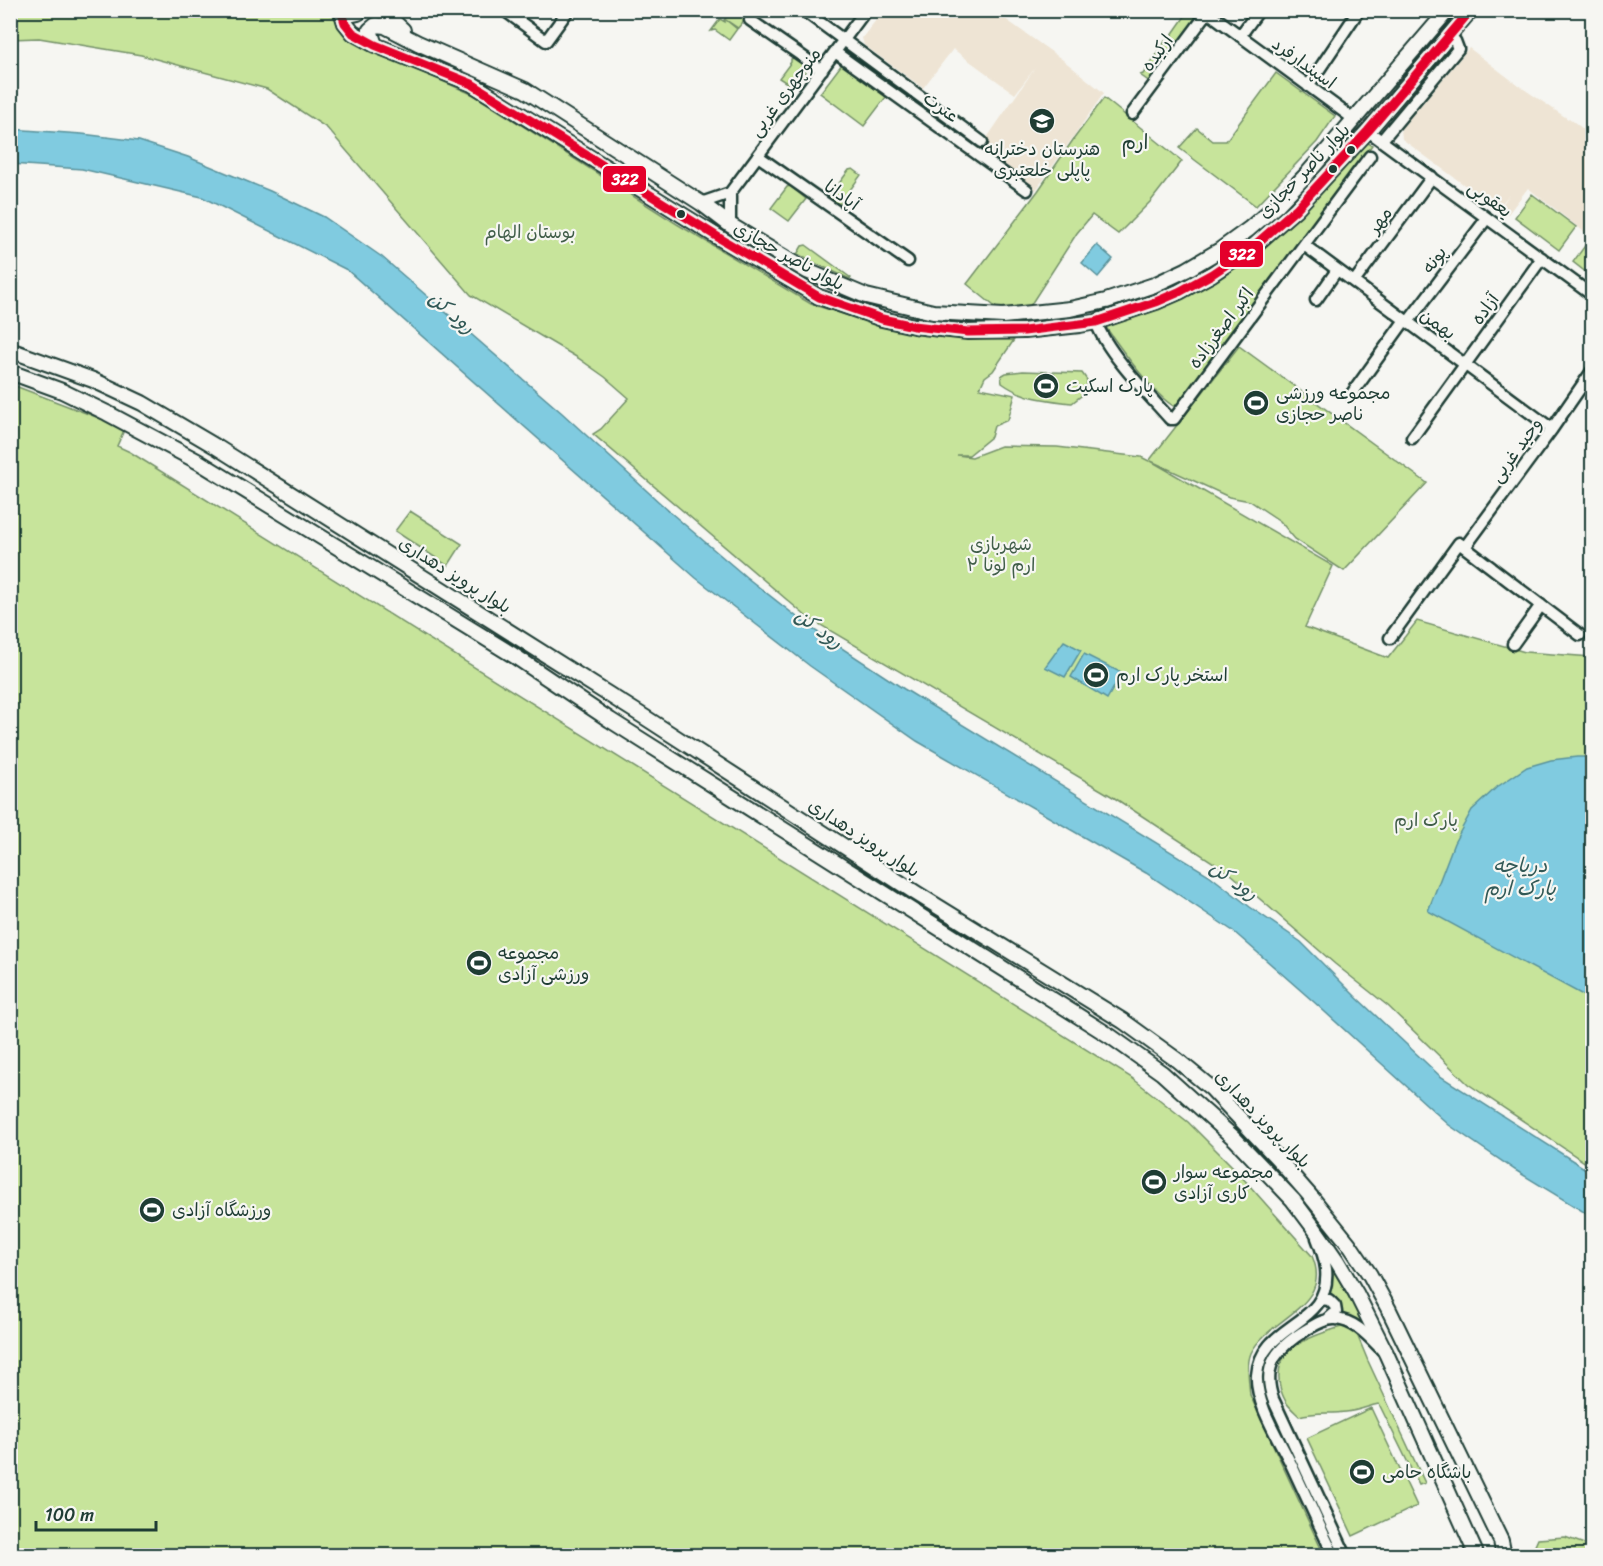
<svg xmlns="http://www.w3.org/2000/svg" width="1603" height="1566" font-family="Sriracha,'Playpen Sans Arabic',sans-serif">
<rect width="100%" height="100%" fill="#f6f6f2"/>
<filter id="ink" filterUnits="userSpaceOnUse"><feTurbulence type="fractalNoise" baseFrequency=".0167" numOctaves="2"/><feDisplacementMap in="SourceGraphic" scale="12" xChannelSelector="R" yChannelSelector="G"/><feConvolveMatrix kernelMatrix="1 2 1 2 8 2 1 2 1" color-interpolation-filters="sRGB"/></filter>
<g filter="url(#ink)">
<path fill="#eee4d4" d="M883 11H994L1063 60 1104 93 1036 190 980 148 1035 68 1015 94 953 49 923 88 864 45 862 38Z
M1469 48 1518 85 1568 119 1569 118 1592 136V238L1528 188 1508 214 1500 208 1509 195 1497 209 1402 139 1401 129Z"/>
<path fill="#c7e49b" stroke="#739068" stroke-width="1.5" d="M319 10 339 18 343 31 353 42 474 95 677 224 811 304 875 324 937 337 971 339 1014 340 993 371 985 377 980 388 1015 395 1008 420 994 426 991 437 969 455H957L972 457 1001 446 1057 447 1141 457 1149 461 1239 346 1427 483 1344 571 1295 539 1280 521 1250 501 1229 497 1151 461 1333 566 1305 627 1388 658 1417 621 1525 652 1592 657V1167L1468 1084 1388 1006 1335 964 1231 874 1113 797 807 617 593 434 601 429 629 398 605 377 578 358 471 295 327 128 267 89 141 55 39 38 11 39 10 11Z
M731 11H752L738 28 726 20 737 29 729 40 715 30 711 31 720 19 725 22V20H724Z
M1188 12 1195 15V19L1150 82 1140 75 1143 74 1162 47 1165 41 1167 42Z
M794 58 804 66 805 72 793 87 779 78 791 62V59Z
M842 64 886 97 864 126 820 93Z
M1276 73 1335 116 1317 142 1256 206 1179 148 1197 128 1213 141H1226Z
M1104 98 1182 161 1151 201 1118 234 1092 215 1077 233 1028 309 999 310 967 284 1038 191 1073 140Z
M1366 142 1372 145 1271 280 1179 408C1161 406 1116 342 1105 326L1211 282 1246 259 1272 238Z
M853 169 861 175 839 205 831 200 826 201 849 170Z
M790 186 806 199 789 221 771 208 787 187Z
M1532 194 1576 227 1559 250 1515 217Z
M1590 239 1592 241V277L1573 262Z
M806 245 851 278 850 279 810 261 800 255 795 258 802 246Z
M1023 371 1082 373 1087 380 1086 392 1072 403C1046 400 1024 399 1002 383L1001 376 1006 373Z
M10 384 125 428 117 446 130 452 1132 1078 1188 1122 1233 1167 1312 1256C1334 1306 1268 1318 1251 1353 1246 1365 1249 1382 1250 1395L1324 1555H11Z
M410 511 462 544 448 566 395 531Z
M1326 1258 1353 1304 1368 1334 1339 1316 1325 1296Z
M1344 1326 1356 1332 1368 1361 1425 1483 1419 1485 1379 1404C1368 1406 1357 1411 1346 1412 1330 1414 1315 1412 1299 1416 1295 1412 1289 1407 1286 1402 1277 1386 1275 1365 1289 1351 1301 1339 1328 1331 1344 1326Z
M1371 1408 1417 1506 1353 1536 1307 1438Z
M1565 1537 1590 1546 1592 1555H1537L1534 1548 1538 1539Z"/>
<path fill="#80cbe0" stroke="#59929b" stroke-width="1.5" d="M10 129 82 134 139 141 188 157 270 191 324 217 382 257 562 413 671 513 746 577 811 628 904 689 1209 875 1250 907 1301 942 1357 998 1440 1076 1592 1173V1217L1515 1170 1449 1125 1314 1002 1233 931 1146 873 917 741 810 666 696 578 347 270 202 197 82 169 11 164Z
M1097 245 1113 259 1098 277 1082 263Z
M1064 641 1081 650 1065 677 1045 667Z
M1084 654 1122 673 1107 699 1071 677Z
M1577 757H1592V1000L1428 911 1454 843 1472 810 1497 787 1527 767 1551 760Z"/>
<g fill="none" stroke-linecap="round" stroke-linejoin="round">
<g stroke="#1f3d34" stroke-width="15">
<path id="minor" d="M504 10 546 41 567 12
M803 10 982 142
M1205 10 1355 120
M750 20 822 70
M1240 36 1259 10
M835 52 1027 190
M1308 86 1359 10
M1132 114 1208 12
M1368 131 1592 295
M1382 140 1458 49 1455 41 1449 36
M758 156 908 261
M730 193 866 10
M730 193V225
M701 203 730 193
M1304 245 1552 429
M1354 282 1432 177
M1316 300 1337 270
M1096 322C1107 353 1148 394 1170 419H1174L1370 156
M1408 322 1487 218
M1351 395 1405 320
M1412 438 1542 258
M1465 547 1552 429 1592 371
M1390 638 1459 543 1580 635
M1513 644 1541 605
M1317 1238C1321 1248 1325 1259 1326 1269 1332 1327 1261 1322 1257 1375 1255 1403 1279 1439 1291 1464 1305 1494 1319 1525 1334 1556
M1321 1299 1329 1300 1335 1306 1336 1312 1328 1319
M1346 1556 1273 1399C1261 1365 1278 1347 1306 1330 1315 1325 1325 1318 1336 1319 1356 1321 1369 1337 1382 1350"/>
</g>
<g stroke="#1f3d34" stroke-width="18">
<path id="major" d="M341 10 345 23 353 33 375 45 472 84 721 239 819 297 882 319 914 326 968 332 1024 331 1080 325 1096 322 1156 302 1179 292 1212 274 1255 245 1296 209 1368 131 1471 10
M385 10 388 16 403 30
M341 11 349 15 358 13 360 10
M375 45 370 30 376 25 385 26 418 43 525 90 701 203 730 225 807 271 866 296 933 312 1003 316 1070 309 1106 301 1154 285 1186 270 1220 250 1249 229 1278 204 1307 174 1448 10
M10 350 93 380 142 403 215 446 646 718 916 893 1123 1021 1177 1060 1211 1088 1277 1158 1312 1198 1349 1244 1370 1275 1388 1308 1501 1541 1504 1556
M10 372 62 391 107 413 199 462 513 655 610 720 1110 1036 1162 1073 1235 1139 1293 1200 1314 1228 1337 1261 1356 1293 1386 1353 1477 1556"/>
</g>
<use href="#minor" stroke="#f6f6f2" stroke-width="10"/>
<use href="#major" stroke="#f6f6f2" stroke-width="14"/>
<g stroke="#f6f6f2" stroke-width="14">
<path id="bus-1" d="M341 10 345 23 353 33 375 45 472 84 721 239 819 297 882 319 914 326 968 332 1024 331 1096 322 1156 302 1179 292 1212 274 1255 245 1296 209 1368 131 1471 10"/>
</g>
<use href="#bus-1" stroke="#e4002b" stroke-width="9"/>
</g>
</g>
<defs>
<g id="school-disc" transform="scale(1.35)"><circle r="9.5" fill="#1f3d34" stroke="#f6f6f2"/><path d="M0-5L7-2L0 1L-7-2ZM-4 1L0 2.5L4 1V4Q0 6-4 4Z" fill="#fff"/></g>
<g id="stadium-disc" transform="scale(1.35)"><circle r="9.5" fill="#1f3d34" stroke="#f6f6f2"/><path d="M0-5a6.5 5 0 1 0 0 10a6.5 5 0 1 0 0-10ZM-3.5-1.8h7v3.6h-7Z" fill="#fff"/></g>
</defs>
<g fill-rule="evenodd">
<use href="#school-disc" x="1042" y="121"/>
<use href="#stadium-disc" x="1046" y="386"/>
<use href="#stadium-disc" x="1256" y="403"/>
<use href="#stadium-disc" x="1096" y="675"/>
<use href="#stadium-disc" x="479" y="963"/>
<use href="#stadium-disc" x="1154" y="1182"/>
<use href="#stadium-disc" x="152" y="1210"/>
<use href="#stadium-disc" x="1362" y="1472"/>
</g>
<g fill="#1f3d34" stroke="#f6f6f2" stroke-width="2">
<circle cx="1351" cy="150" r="5"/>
<circle cx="1333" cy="169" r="5"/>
<circle cx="681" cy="214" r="5"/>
</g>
<g text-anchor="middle" stroke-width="4.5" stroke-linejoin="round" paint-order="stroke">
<g font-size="18" fill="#1f3d34" stroke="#f6f6f2">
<text transform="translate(1157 53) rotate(-54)" y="6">ارکیده</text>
<text transform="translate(1304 63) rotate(36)" y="6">اسپندارفرد</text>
<text transform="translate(785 92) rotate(-53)" y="6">منوچهری غربی</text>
<text transform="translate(941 107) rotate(36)" y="6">عترت</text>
<text transform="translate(1304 171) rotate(-46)" y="6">بلوار ناصر حجازی</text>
<text transform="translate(842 195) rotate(35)" y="6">آپادانا</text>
<text transform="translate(1490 199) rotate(36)" y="6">یعقوبی</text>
<text transform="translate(1380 220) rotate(-54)" y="6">مهر</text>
<text transform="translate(789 256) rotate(29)" y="6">بلوار ناصر حجازی</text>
<text transform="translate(1434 260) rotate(-53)" y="6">پونه</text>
<text transform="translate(1485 309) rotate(-54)" y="6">آزاده</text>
<text transform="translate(1438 324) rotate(36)" y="6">بهمن</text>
<text transform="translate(1221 328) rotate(-53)" y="6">اکبر اصغرزاده</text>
<text transform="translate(1516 450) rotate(-54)" y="6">وحید غربی</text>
<text transform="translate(455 575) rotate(32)" y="6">بلوار پرویز دهداری</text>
<text transform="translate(864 838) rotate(33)" y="6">بلوار پرویز دهداری</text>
<text transform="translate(1263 1119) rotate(46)" y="6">بلوار پرویز دهداری</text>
</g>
<g font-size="18" fill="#1f3d34" stroke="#f6f6f2" text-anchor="start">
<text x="1042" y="155" text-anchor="middle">هنرستان دخترانه<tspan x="1042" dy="21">پاپلی خلعتبری</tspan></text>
<text x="1066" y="392">پارک اسکیت</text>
<text x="1276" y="399">مجموعه ورزشی<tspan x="1276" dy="21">ناصر حجازی</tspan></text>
<text x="1116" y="681">استخر پارک ارم</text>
<text x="498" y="959">مجموعه<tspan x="498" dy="21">ورزشی آزادی</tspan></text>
<text x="1174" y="1178">مجموعه سوار<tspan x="1174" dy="21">کاری آزادی</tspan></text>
<text x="172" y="1216">ورزشگاه آزادی</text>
<text x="1382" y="1478">باشگاه حامی</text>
</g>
<g font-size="18" fill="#415e49" stroke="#f6f6f2">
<text x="530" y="238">بوستان الهام</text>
<text x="1001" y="550">شهربازی<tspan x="1001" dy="21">ارم لونا ۲</tspan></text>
<text x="1426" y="826">پارک ارم</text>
</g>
<g font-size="20" fill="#1f3d34" stroke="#f6f6f2">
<text x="1135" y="149">ارم</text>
</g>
<g font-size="20" font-style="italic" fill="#325956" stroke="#f6f6f2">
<text transform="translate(452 312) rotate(41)" y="7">رود کن</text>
<text transform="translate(819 628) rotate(36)" y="7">رود کن</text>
<text x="1520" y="872">دریاچه<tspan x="1520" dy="23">پارک ارم</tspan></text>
<text transform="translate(1234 880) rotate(35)" y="7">رود کن</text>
</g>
</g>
<g stroke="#f6f6f2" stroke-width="2">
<rect x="602" y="165" width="45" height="28" rx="6" fill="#e4002b"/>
<rect x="1219" y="240" width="45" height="28" rx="6" fill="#e4002b"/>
</g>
<g font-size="16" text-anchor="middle" font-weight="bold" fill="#fff">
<text x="625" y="185">322</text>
<text x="1242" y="260">322</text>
</g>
<rect width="1603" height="1566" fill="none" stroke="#f6f6f2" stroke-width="36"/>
<rect x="18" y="18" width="1567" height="1530" fill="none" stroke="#1f3d34" stroke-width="2" filter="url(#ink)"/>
<path d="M36 1521v9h120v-9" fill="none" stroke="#1f3d34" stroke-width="3"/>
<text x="45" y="1521" font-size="18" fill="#1f3d34" stroke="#f6f6f2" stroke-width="4.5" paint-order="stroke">100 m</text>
</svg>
